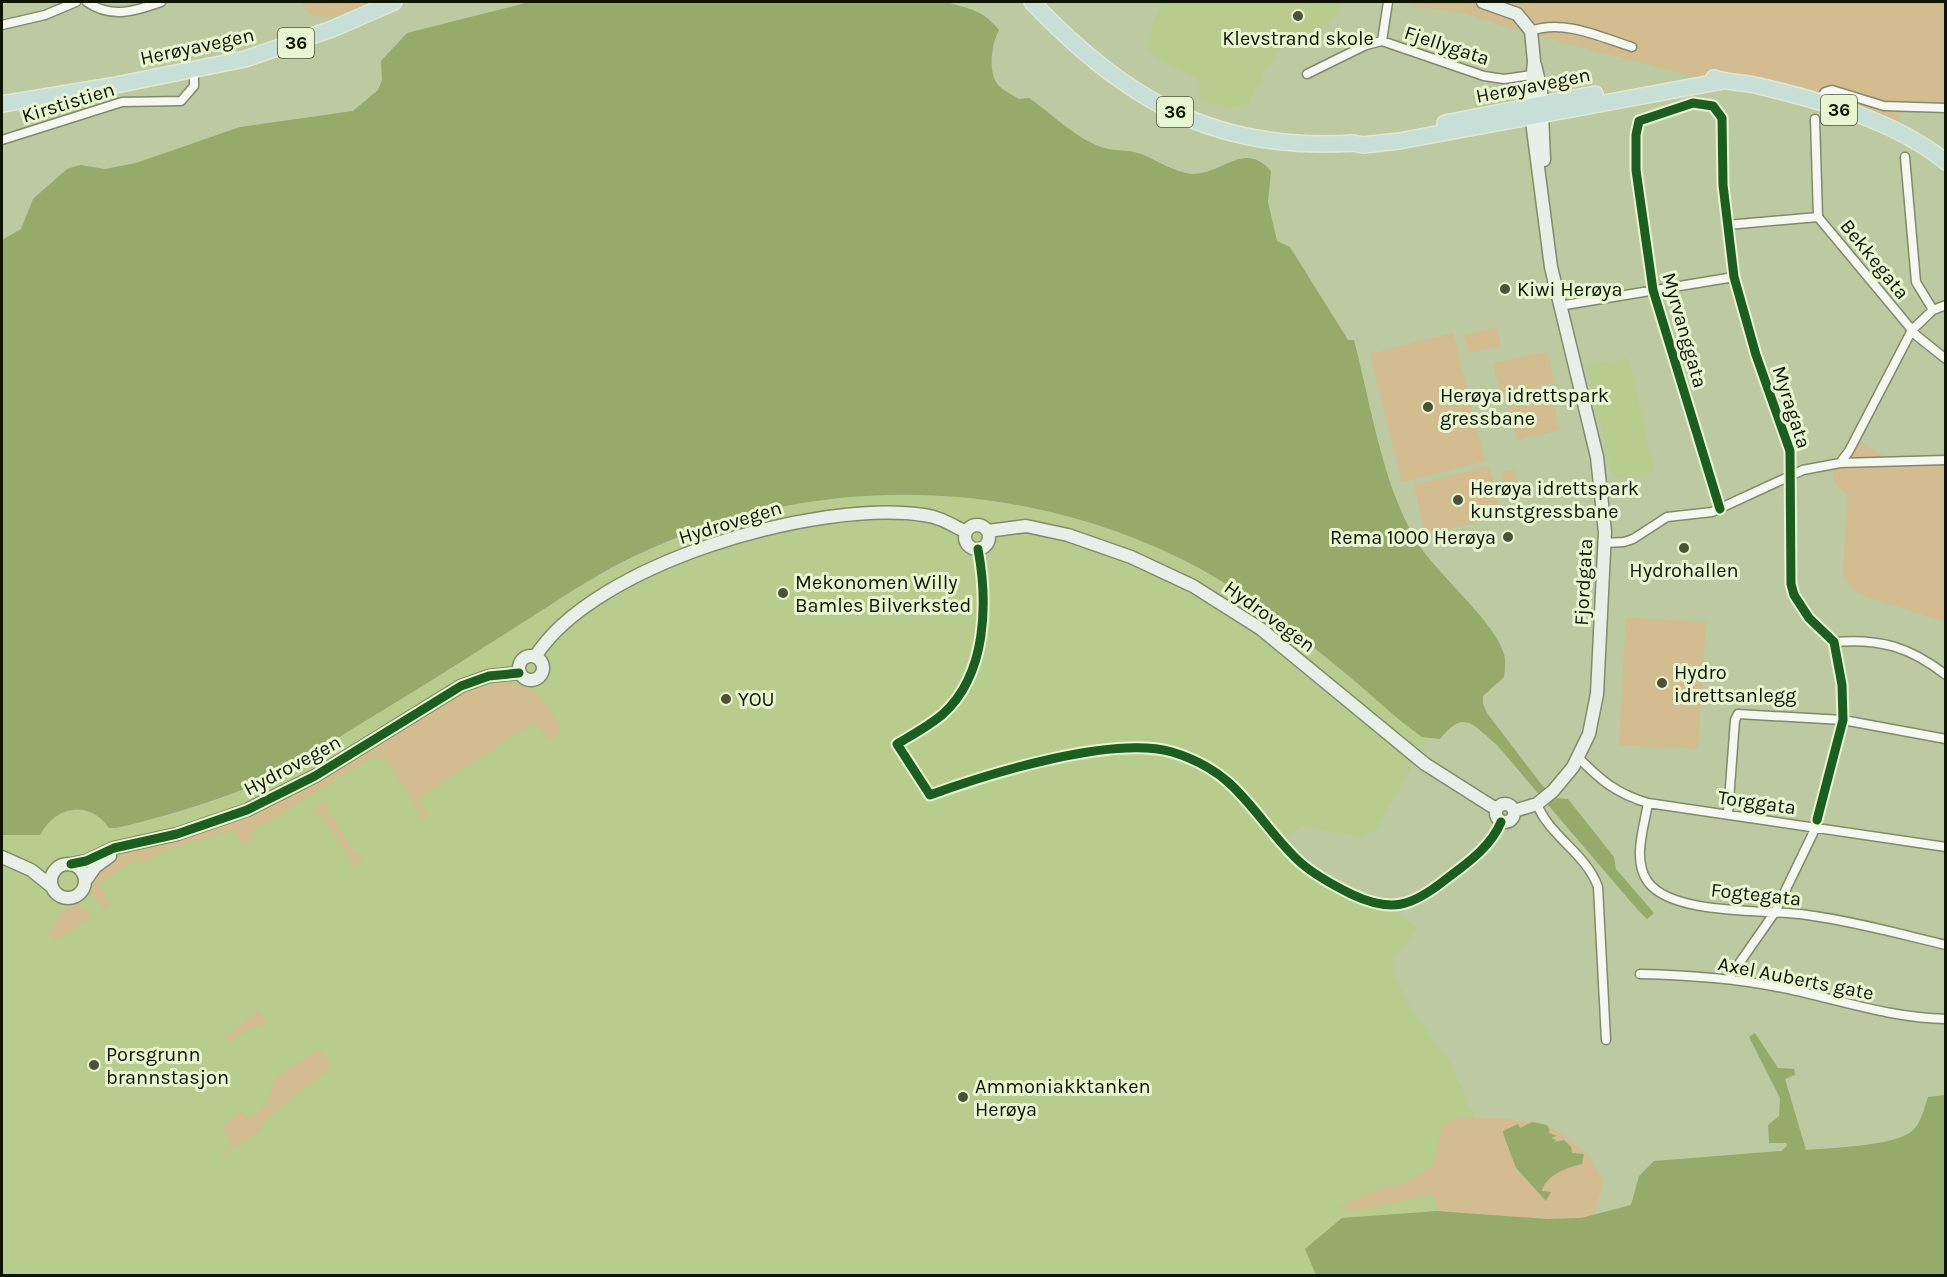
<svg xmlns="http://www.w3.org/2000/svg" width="1947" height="1277" font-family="Karla,sans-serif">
<rect width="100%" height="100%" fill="#bcc9a1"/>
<path fill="#b8cc8e" d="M1162 2H1340L1338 14 1320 28 1288 41 1260 75 1262 83 1254 89 1249 105 1226 108 1199 98V80L1159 59 1148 49 1152 25Z
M1628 358 1654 471 1617 478 1611 468 1586 366Z
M880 494 968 498 1050 511 1119 532 1164 550 1228 585 1274 615 1415 732 1428 738 1377 828 1362 837 1301 826 1279 842 1310 872 1370 898 1401 897 1391 908 1418 929 1392 957 1393 973 1412 1012 1449 1061 1501 1175 1484 1213 1437 1211 1342 1218 1305 1249 1316 1276H2V835H40L53 817 73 808 91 812 103 819 109 828H116L168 816 220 800 288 769 584 584 647 551 735 517 793 504Z"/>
<path fill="#d3bc8f" d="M300 2H385L327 18 309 14Z
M1405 2H1945V97L1943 102 1906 108 1894 125C1761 92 1629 62 1498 24 1485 20 1472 15 1458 12 1441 9 1422 9 1405 2Z
M1497 327 1501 346 1468 353 1464 335Z
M1453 333 1485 461 1402 482 1370 354Z
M1548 352 1554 383 1500 394 1493 363Z
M1551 392 1560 430 1517 440 1508 402Z
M1863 444 1891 460 1945 456V622L1859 594 1843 576 1847 494C1819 476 1840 459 1856 445Z
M1489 466 1501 516 1426 535 1414 485Z
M1515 469 1522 500 1509 503 1501 472Z
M1626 617 1706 622 1698 749 1619 745Z
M501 682C526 684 538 690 551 712 556 719 561 724 560 733L549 740 535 722 419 798 428 816 427 819 419 822 416 819 421 815 384 757 379 760 375 755 251 833 254 838 243 845 233 830 165 850 143 864 139 858 99 883 110 907 104 911 92 892V879L94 874 112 858 127 851 214 827 463 691Z
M325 802 331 805 326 808 356 856 362 853V861L352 867 347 865 351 860 320 812 315 815 314 809Z
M72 905 80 906 93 917 54 941 49 933 62 913Z
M259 1010 266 1021 263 1028 260 1023 230 1042 224 1038Z
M317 1051 322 1052 330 1062 327 1071 264 1121 261 1131 222 1155 221 1153 233 1145 222 1127 243 1111 248 1119C272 1105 266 1099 277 1076Z
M1457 1118H1495L1547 1124 1589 1155 1603 1180 1594 1217 1537 1222 1438 1216 1435 1194 1353 1211 1338 1207 1388 1186 1404 1184 1434 1165 1442 1126Z"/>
<path fill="#96aa69" d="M530 2H946C969 9 982 9 999 30 992 43 988 68 996 82 1001 90 1011 94 1019 99L1029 98C1052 114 1074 137 1101 147 1114 152 1128 149 1141 154 1157 160 1175 173 1192 174 1224 174 1244 140 1271 171L1268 202 1277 241 1290 247 1348 340H1354C1371 405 1382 484 1417 542 1436 573 1496 623 1504 654 1506 661 1505 669 1504 677L1483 696V704L1487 713 1541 784 1555 798 1568 799 1614 857 1616 869 1654 913 1647 919 1637 909 1497 745C1473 725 1464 708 1440 739L1422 737C1399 721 1378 701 1357 683 1306 641 1257 600 1199 568 1017 471 793 470 611 568 573 589 537 614 500 637 453 667 405 697 357 726 327 745 298 764 267 780 217 801 168 816 116 828H109C89 799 55 806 40 835H2V240L21 229 33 199 67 169 80 165 105 169 136 163 240 127 353 111 378 90 382 80 381 61 407 33Z
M1755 1033 1778 1068 1794 1069 1795 1075 1785 1079 1806 1150C1830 1148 1895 1146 1912 1131 1921 1124 1924 1108 1928 1097L1945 1095V1275H1316L1305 1249 1342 1218 1437 1211 1548 1219 1581 1218 1631 1205 1639 1176 1654 1161 1781 1151 1787 1146 1786 1143H1769L1768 1125 1779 1116 1780 1098 1749 1037Z
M1532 1122 1547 1125 1550 1131 1548 1132 1557 1136 1551 1138 1556 1140 1554 1142 1564 1140 1571 1147 1572 1153 1584 1154 1582 1164C1568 1167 1544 1176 1542 1191L1551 1192 1546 1201 1516 1168 1504 1136 1503 1131 1518 1124 1520 1128Z"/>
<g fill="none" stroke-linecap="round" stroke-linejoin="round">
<g stroke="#818a6b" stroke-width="11">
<path id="street" d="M87 2C111 19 136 11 161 2
M2 25 45 15 76 2
M1531 31C1564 19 1600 37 1632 47
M1382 41 1484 76 1504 79 1538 74
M1307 74 1366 45 1382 41 1388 2
M1818 103 1825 92 1832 90 1884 106 1946 108
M1815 119 1818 217
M2 140 122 102 181 101 194 86V70
M1905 157 1916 282 1933 310
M1727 225 1818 217 1917 336 1946 359
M1559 306 1734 277
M1840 463 1849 451 1912 330 1933 310 1946 305
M1720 509 1653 290 1636 170V135L1639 121 1693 103 1713 106 1722 118 1723 185 1734 277 1756 355 1790 451 1791 584 1794 595 1809 618 1834 642 1842 685 1843 720 1817 820
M1604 543 1624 542 1633 539 1667 517 1712 512 1803 470 1840 463 1946 460
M978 549C988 603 987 674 943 714 929 726 912 735 897 744L930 795C988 774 1112 735 1172 752 1192 758 1212 768 1228 782 1255 806 1274 839 1301 863 1316 876 1333 885 1351 894 1391 913 1411 907 1445 880 1466 864 1491 847 1501 822
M1834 642C1880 638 1910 647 1946 675
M1578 757C1600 780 1617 794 1648 803L1946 847
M1648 803C1644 828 1632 860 1648 882 1673 916 1767 909 1807 915 1853 921 1900 934 1946 945
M1537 804C1549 836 1586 853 1598 887L1606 1040
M1728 814 1735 720 1738 714 1843 720 1946 739
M1640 974C1686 975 1732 978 1778 987 1834 998 1888 1018 1946 1019
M1729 978 1775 912 1816 827"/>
</g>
<g stroke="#818a6b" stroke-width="15">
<path id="secondary" d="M1483 2 1517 14 1531 31 1534 61 1530 106 1551 267 1597 457 1605 532 1597 694 1589 734 1573 767 1553 791 1537 804 1514 811
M1535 65 1541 90 1544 160
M965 537a12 12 0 1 1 24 0a12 12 0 1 1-24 0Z
M988 531 1026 526 1068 535 1131 557 1193 586 1261 629 1425 764 1496 809
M519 668a12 12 0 1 1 24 0a12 12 0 1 1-24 0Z
M535 657C594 563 818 499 924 515 940 517 952 525 966 532
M1496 813a9 9 0 1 1 18 0a9 9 0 1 1-18 0Z
M2 857 31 870 51 886
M51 881a17 17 0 1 1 34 0a17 17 0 1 1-34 0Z
M71 864 86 861 114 848 177 834 247 810 315 776 461 686 489 676 519 673
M86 880 95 867 110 856"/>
</g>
<g stroke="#e1e7d5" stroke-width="18">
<path id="highway" d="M1032 2C1125 99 1213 152 1353 143L1363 145 1399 141 1723 81
M1714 78C1728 83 1744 82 1759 86 1822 101 1894 120 1946 162
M2 104 111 86 245 59 332 29 394 2
M1445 123 1595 94"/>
</g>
<use href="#street" stroke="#f5f7f1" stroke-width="8"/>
<use href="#secondary" stroke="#e7efe8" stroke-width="12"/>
<use href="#highway" stroke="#c8dfd7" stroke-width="15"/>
<g stroke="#e8f5d1" stroke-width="13">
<path id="cycleway" d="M1720 509 1653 290 1636 170V135L1639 121 1693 103 1713 106 1722 118 1723 185 1734 277 1756 355 1790 451 1791 584 1794 595 1809 618 1834 642 1842 685 1843 720 1817 820
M978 549C988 603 987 674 943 714 929 726 912 735 897 744L930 795C988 774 1112 735 1172 752 1192 758 1212 768 1228 782 1255 806 1274 839 1301 863 1316 876 1333 885 1351 894 1391 913 1411 907 1445 880 1466 864 1491 847 1501 822
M71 864 86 861 114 848 177 834 247 810 315 776 461 686 489 676 519 673"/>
</g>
<use href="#cycleway" stroke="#1b5e20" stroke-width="9"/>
</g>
<g fill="#4a5338" stroke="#e8f5d1" stroke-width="2">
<circle cx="1298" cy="16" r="6"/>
<circle cx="1505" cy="289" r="6"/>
<circle cx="1428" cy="407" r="6"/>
<circle cx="1458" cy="500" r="6"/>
<circle cx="1508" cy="537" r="6"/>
<circle cx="1684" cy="548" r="6"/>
<circle cx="783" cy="593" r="6"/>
<circle cx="1662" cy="683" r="6"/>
<circle cx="726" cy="699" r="6"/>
<circle cx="94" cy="1065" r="6"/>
<circle cx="963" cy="1097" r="6"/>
</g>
<g text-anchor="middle" stroke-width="6" stroke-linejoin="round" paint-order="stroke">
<g fill="#e8f5d1" stroke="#4f583f" stroke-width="1.5">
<rect x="278" y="28" width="36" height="30" rx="4.5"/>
<rect x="1821" y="95" width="36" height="30" rx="4.5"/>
<rect x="1157" y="97" width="36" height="30" rx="4.5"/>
</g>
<g font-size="18" font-weight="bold" fill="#0d1400">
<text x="296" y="49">36</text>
<text x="1839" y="116">36</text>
<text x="1175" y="118">36</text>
</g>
<g font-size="20" fill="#0d1400" stroke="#e8f5d1" text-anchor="start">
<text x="1298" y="45" text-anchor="middle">Klevstrand skole</text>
<text x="1517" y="296">Kiwi Herøya</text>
<text x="1440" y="402">Herøya idrettspark<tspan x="1440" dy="23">gressbane</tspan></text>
<text x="1470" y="495">Herøya idrettspark<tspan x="1470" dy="23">kunstgressbane</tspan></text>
<text x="1496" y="544" text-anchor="end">Rema 1000 Herøya</text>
<text x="1684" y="577" text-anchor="middle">Hydrohallen</text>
<text x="795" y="589">Mekonomen Willy<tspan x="795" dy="23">Bamles Bilverksted</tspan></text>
<text x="1674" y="679">Hydro<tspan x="1674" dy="23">idrettsanlegg</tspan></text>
<text x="738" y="706">YOU</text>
<text x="106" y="1061">Porsgrunn<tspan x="106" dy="23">brannstasjon</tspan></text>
<text x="975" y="1093">Ammoniakktanken<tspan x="975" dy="23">Herøya</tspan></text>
</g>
<g font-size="20" fill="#0d1400" stroke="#e8f5d1">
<text transform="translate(1447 45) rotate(18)" y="7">Fjellygata</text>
<text transform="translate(197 46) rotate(-12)" y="7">Herøyavegen</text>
<text transform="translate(1533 85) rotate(-11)" y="7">Herøyavegen</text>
<text transform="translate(68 102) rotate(-17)" y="7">Kirstistien</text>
<text transform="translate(1875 259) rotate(51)" y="7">Bekkegata</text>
<text transform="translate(1685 330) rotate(74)" y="7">Myrvanggata</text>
<text transform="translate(1792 407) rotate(72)" y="7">Myragata</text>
<text transform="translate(730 522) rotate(-17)" y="7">Hydrovegen</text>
<text transform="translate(1583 582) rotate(-87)" y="7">Fjordgata</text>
<text transform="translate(1270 616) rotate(36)" y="7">Hydrovegen</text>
<text transform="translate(292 765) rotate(-28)" y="7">Hydrovegen</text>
<text transform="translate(1757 802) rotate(8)" y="7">Torggata</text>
<text transform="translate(1756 894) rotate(6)" y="7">Fogtegata</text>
<text transform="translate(1796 978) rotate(11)" y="7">Axel Auberts gate</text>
</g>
</g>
<rect width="1947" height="1277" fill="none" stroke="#0d1400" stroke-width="6"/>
</svg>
